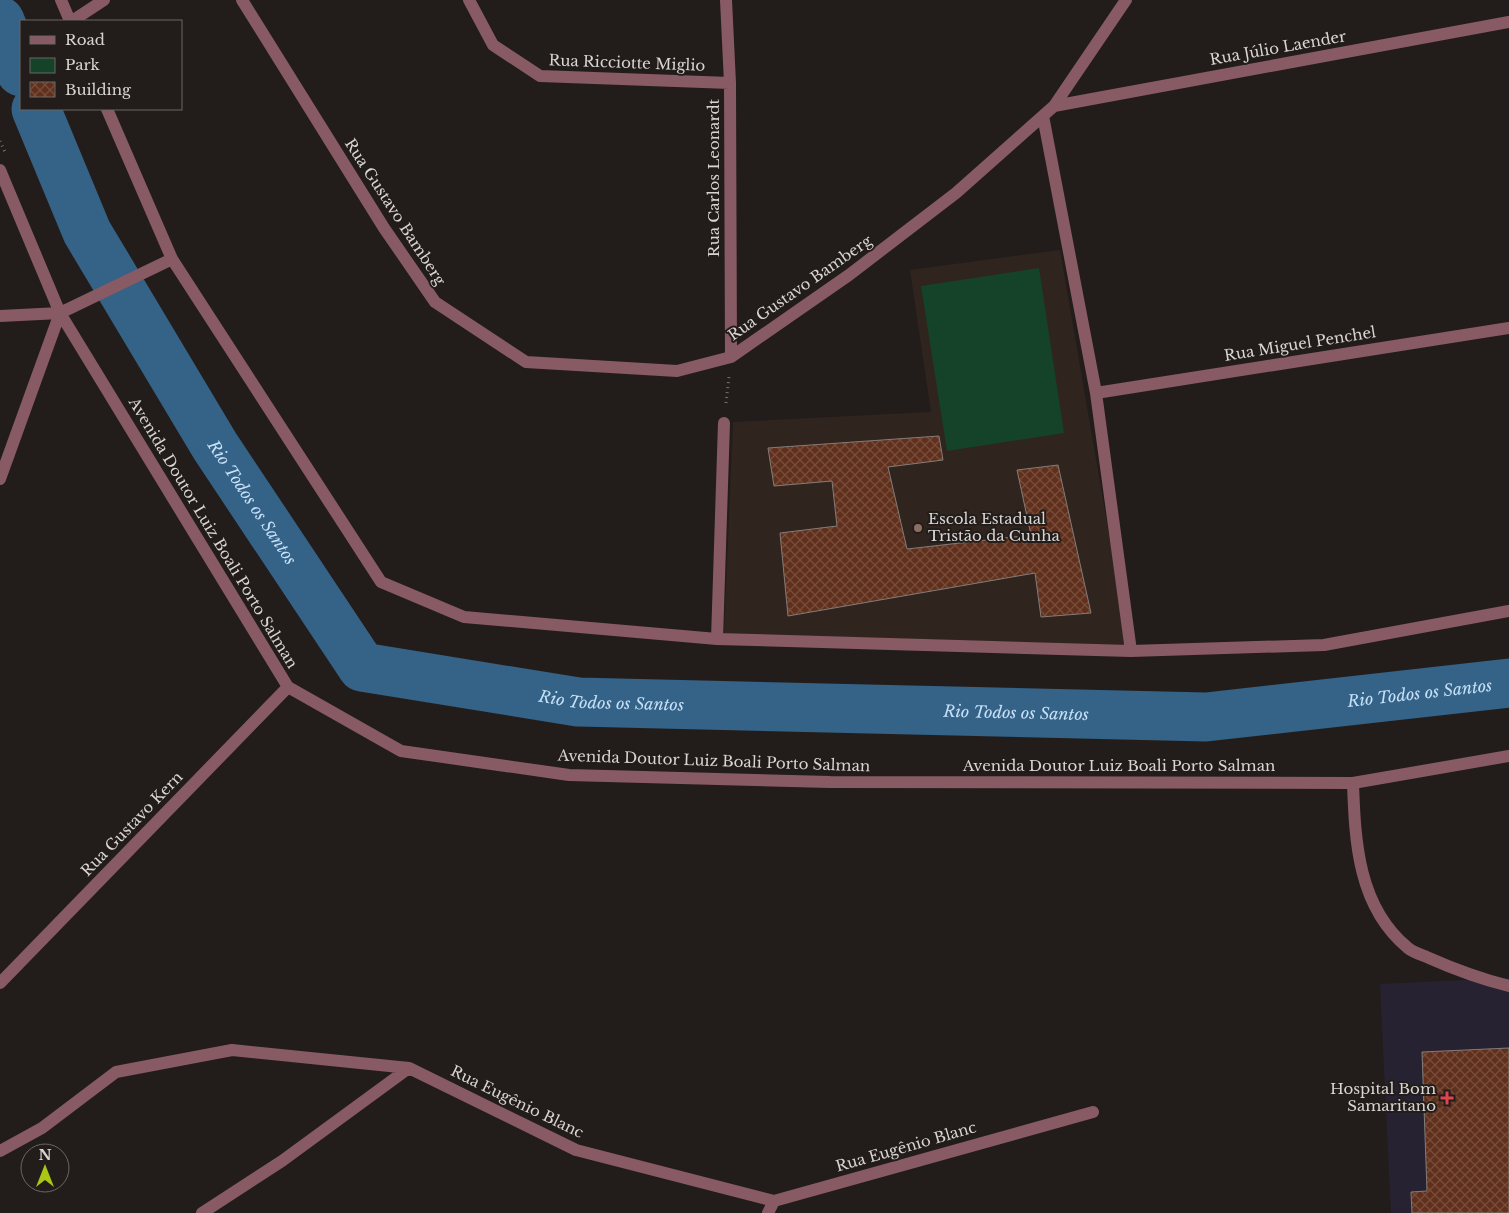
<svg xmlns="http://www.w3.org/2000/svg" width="1509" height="1213" font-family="'Libre Baskerville',serif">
<defs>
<pattern id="building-cross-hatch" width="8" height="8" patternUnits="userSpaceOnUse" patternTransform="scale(1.25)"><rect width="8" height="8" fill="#61301c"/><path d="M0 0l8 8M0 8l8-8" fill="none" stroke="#774d3c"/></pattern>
</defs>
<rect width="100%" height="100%" fill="#221d1a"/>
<path fill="#30241f" d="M1060 250 1128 645 724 634 733 422 931 412 910 270Z"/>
<path fill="#272232" d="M1509 978V1213H1391L1380 984Z"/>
<path fill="#14432a" d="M1039 268 1064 433 947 451 921 286Z"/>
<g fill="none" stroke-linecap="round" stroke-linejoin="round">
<g stroke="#356287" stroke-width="49">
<path d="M0 21 21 72"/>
<path id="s1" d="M36 109 87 232 215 446 362 667 578 702 1206 717 1509 683"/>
</g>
</g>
<path fill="url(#building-cross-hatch)" stroke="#837c79" d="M939 436 943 460 888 467 907 549 1031 535 1017 470 1058 465 1091 613 1041 617 1035 573 788 616 780 533 837 526 832 481 774 486 768 448Z
M1509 1048V1213H1412L1411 1192 1427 1191 1422 1052Z"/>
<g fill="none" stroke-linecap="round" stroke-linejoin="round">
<path stroke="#75716e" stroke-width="3" stroke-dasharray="1 4" stroke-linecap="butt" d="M0 141 5 152
M726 403 729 377"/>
<path stroke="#885a64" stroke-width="12" d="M61 0 70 21
M242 0 384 228 435 302 526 362 677 371 731 357 849 275 956 193 1054 106 1126 0
M469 0 493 45 540 76 730 83
M726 0 730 83 731 357
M72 21 104 0
M1054 106 1509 22
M107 109 172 259 381 582 464 617 717 639 1131 651 1324 645 1509 611
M1043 116 1096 393 1131 651
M0 170 60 313 288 687 401 751 569 775 830 782 1353 783 1509 756
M0 316 60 313 172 259
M1096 393 1509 328
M0 479 60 313
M717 639 724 423
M1353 783C1355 842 1358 907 1408 948 1414 953 1423 955 1429 958 1456 970 1481 979 1509 986
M0 983 288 687
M0 1151 42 1128 116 1072 232 1050 409 1068 576 1150 774 1201 1093 1112
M202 1213 282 1161 409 1068
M768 1213 774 1201"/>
</g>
<circle fill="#8d6e63" stroke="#221d1a" stroke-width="2" cx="918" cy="528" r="5"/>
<path fill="#e0444e" stroke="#221d1a" stroke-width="2" d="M1444.5 1090.5h5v5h5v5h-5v5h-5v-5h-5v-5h5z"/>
<g text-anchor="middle" stroke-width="4" stroke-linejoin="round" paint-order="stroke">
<g font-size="15" fill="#d8d4d2" stroke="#221d1a">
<text transform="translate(1278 48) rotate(-10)" y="5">Rua Júlio Laender</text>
<text transform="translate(627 63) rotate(2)" y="5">Rua Ricciotte Miglio</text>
<text transform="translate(714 178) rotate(-90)" y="5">Rua Carlos Leonardt</text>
<text transform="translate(395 212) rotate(57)" y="5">Rua Gustavo Bamberg</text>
<text transform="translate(800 288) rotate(-35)" y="5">Rua Gustavo Bamberg</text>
<text transform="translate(1300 344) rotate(-9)" y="5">Rua Miguel Penchel</text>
<text transform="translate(213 533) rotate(59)" y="5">Avenida Doutor Luiz Boali Porto Salman</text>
<text transform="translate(714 761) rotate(2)" y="5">Avenida Doutor Luiz Boali Porto Salman</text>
<text x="1119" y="771">Avenida Doutor Luiz Boali Porto Salman</text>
<text transform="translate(132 824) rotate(-46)" y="5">Rua Gustavo Kern</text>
<text transform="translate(517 1102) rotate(26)" y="5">Rua Eugênio Blanc</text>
<text transform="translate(906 1147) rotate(-16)" y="5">Rua Eugênio Blanc</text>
</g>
<g font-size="15" fill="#d8d4d2" stroke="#221d1a" text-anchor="start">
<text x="928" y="524">Escola Estadual<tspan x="928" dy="17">Tristão da Cunha</tspan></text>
<text x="1436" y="1094" text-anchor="end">Hospital Bom<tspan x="1436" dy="17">Samaritano</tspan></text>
</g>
<g font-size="16" font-style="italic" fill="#c6e1f8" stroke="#221d1a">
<text dy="6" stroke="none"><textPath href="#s1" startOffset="450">Rio Todos os Santos</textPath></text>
<text dy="6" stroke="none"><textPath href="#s1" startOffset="1710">Rio Todos os Santos</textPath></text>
<text dy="6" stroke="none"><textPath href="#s1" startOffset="900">Rio Todos os Santos</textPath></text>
<text dy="6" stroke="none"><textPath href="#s1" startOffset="1305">Rio Todos os Santos</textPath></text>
</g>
</g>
<rect x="20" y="20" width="162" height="90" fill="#221d1a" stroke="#6b6664"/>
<rect x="30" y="36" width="25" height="8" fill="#885a64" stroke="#6b6664"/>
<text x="65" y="45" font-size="15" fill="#d8d4d2">Road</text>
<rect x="30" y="58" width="25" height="15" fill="#14432a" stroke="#6b6664"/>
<text x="65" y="70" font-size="15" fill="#d8d4d2">Park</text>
<rect x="30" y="82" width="25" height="15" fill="url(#building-cross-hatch)" stroke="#6b6664"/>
<text x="65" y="95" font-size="15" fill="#d8d4d2">Building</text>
<g transform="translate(45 1168)"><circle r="24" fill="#221d1a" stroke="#6b6664"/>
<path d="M0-4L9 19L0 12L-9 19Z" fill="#aac716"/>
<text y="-8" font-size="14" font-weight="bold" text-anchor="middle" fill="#d8d4d2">N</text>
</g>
</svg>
